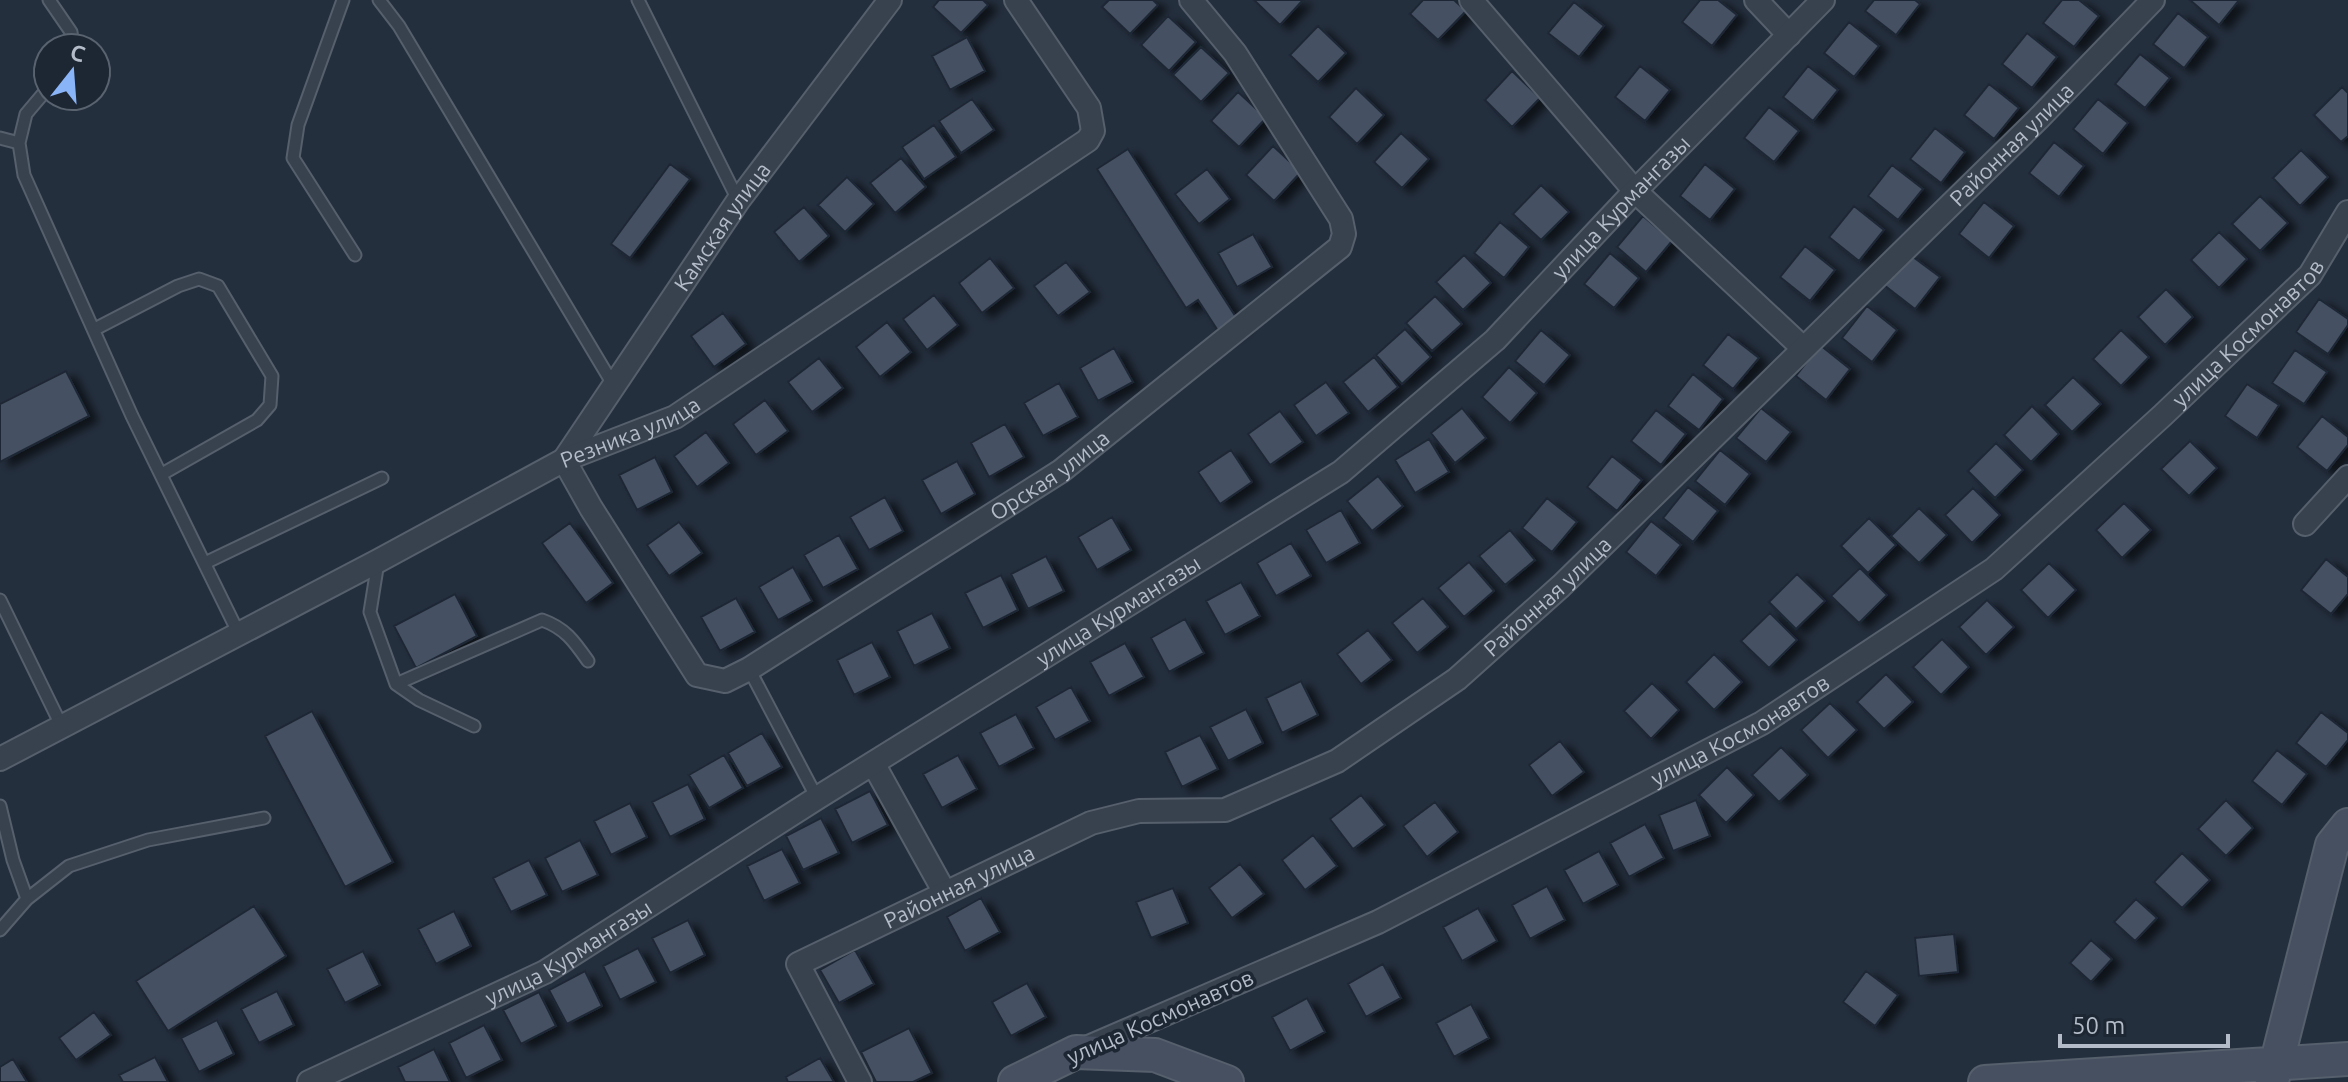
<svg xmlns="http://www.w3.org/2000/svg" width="2348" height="1082" font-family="Ubuntu,sans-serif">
<defs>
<filter id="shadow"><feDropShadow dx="9" dy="5" stdDeviation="4" flood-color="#0009"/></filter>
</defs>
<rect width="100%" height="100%" fill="#242f3e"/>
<path fill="#455162" stroke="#1f2835" stroke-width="2" filter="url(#shadow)" d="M939 0H983L988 5 961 33 933 7Z
M1109 0H1153L1158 5 1130 34 1102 7Z
M1254 0H1303L1280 25Z
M1423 0H1454L1466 11 1438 40 1410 14Z
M1700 0H1718L1737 15 1712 46 1682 22Z
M1874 0H1915L1920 4 1896 35 1865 11Z
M2062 0H2079L2099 16 2074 47 2043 23Z
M2190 0H2239L2219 25Z
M1574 2 1604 26 1579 57 1548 33Z
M2178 13 2208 37 2184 68 2153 44Z
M1168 16 1196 42 1169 71 1141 45Z
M1849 22 1879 46 1854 77 1824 53Z
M1318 26 1346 53 1318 82 1290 55Z
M2027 33 2057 57 2032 88 2002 64Z
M967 37 985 71 950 90 932 56Z
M1201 47 1229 73 1201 102 1173 75Z
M2140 54 2170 78 2145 108 2115 84Z
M1640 66 1670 90 1645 121 1615 97Z
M1808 66 1838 90 1813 121 1783 97Z
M1512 71 1540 98 1512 127 1485 100Z
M1989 84 2019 108 1994 139 1964 115Z
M2342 87 2348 93V136L2341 142 2314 115Z
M1356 88 1384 115 1357 144 1329 117Z
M1238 92 1266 118 1239 147 1211 121Z
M972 99 994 130 961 153 939 121Z
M2098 99 2128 123 2103 154 2073 129Z
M1769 107 1799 131 1774 162 1744 138Z
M934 125 956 157 924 179 902 147Z
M1935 128 1965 152 1941 183 1910 159Z
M1401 133 1429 159 1402 188 1374 162Z
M2054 142 2084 166 2059 197 2029 173Z
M1273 146 1301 172 1274 201 1246 175Z
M1128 149 1241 325 1222 337 1198 300 1186 308 1097 169Z
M2301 150 2328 177 2300 206 2273 178Z
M901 158 926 187 895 213 870 183Z
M670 164 690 179 630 258 611 244Z
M1705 164 1735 189 1710 220 1680 196Z
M1892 165 1923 189 1898 220 1868 196Z
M1207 169 1230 199 1199 224 1175 194Z
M847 177 874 204 845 232 818 205Z
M1541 185 1569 212 1541 240 1513 214Z
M2260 196 2288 223 2260 251 2232 224Z
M1984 202 2014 226 1989 258 1959 234Z
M1854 206 1884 230 1859 261 1829 237Z
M804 207 829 236 799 262 774 232Z
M1643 216 1672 241 1646 272 1617 247Z
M1500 222 1529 247 1504 278 1474 253Z
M2219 232 2247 259 2219 288 2191 260Z
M1253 234 1272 267 1237 287 1218 253Z
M1805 246 1835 270 1810 301 1780 277Z
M1610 253 1639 278 1614 308 1584 284Z
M1909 254 1940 277 1915 309 1884 285Z
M1464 255 1491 283 1463 310 1436 282Z
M990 258 1014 288 982 313 959 283Z
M1066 262 1090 292 1058 316 1034 286Z
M2166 289 2193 317 2165 345 2138 317Z
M934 295 958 325 927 350 903 319Z
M1435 296 1462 324 1432 351 1406 323Z
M2319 299 2348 319V325L2328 354 2296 332Z
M1867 306 1897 330 1872 362 1842 338Z
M723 313 746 344 714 367 691 336Z
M887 322 911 352 880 377 856 347Z
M1405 329 1431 357 1402 384 1376 355Z
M1541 330 1570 355 1544 385 1515 361Z
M2121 330 2149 357 2121 386 2093 359Z
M1728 334 1759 358 1733 389 1703 365Z
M1820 345 1850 369 1826 400 1796 376Z
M1114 348 1133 382 1098 401 1080 368Z
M2295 350 2327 372 2304 404 2272 383Z
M1374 357 1398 387 1368 412 1343 382Z
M819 358 843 388 812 412 788 382Z
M1509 367 1537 393 1510 423 1482 397Z
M66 371 89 416 0 462V404Z
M1693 374 1723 399 1699 430 1668 406Z
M2073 377 2101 404 2072 432 2045 405Z
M1326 382 1349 413 1316 436 1294 405Z
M1059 383 1078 417 1043 436 1024 403Z
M2247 384 2279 405 2257 438 2225 416Z
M765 400 788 431 756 455 733 424Z
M2032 406 2059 434 2031 462 2004 435Z
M1462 408 1486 438 1455 463 1431 433Z
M1761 408 1791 432 1766 462 1736 438Z
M1656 410 1686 434 1661 465 1631 441Z
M1280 411 1303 442 1270 465 1248 434Z
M2322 416 2348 437V445L2327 471 2297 447Z
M1005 424 1024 457 989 477 971 443Z
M706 432 729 463 697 487 674 456Z
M1429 439 1449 472 1415 493 1395 460Z
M2190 441 2217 468 2189 496 2161 469Z
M1996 443 2023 470 1995 498 1968 471Z
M1231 450 1252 482 1220 504 1198 472Z
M1720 450 1750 474 1725 505 1695 481Z
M1612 456 1642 480 1617 511 1587 487Z
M655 457 672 492 637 510 619 475Z
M957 461 975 494 941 514 922 480Z
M1378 476 1403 506 1372 531 1347 501Z
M1688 487 1718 511 1693 542 1663 518Z
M1973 488 2000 515 1972 543 1945 515Z
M885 497 903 531 869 550 850 517Z
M1547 498 1577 522 1552 552 1522 528Z
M2124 503 2151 530 2122 558 2096 530Z
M1919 508 1947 535 1919 563 1891 536Z
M1341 510 1360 543 1326 563 1306 530Z
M1112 517 1131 550 1097 570 1078 537Z
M1869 518 1896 545 1868 573 1841 546Z
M1651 521 1681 545 1656 576 1626 552Z
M679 522 702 553 669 576 647 545Z
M570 523 613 583 586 603 542 543Z
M1510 530 1535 560 1505 585 1479 556Z
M839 535 858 569 823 588 804 555Z
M1291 543 1311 576 1276 596 1257 563Z
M1046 556 1064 591 1028 609 1011 574Z
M2326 559 2348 577V594L2331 614 2301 590Z
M1469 562 1494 591 1464 617 1438 588Z
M2049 563 2076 590 2048 618 2021 590Z
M793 567 812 601 778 620 759 587Z
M1860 568 1887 595 1859 623 1831 596Z
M1797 574 1825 601 1796 629 1769 602Z
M1001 575 1018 610 983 628 965 593Z
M1241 582 1260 616 1225 635 1206 601Z
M455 594 477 636 416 668 394 626Z
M736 598 755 632 720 651 701 617Z
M1423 598 1448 627 1417 653 1392 623Z
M1987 600 2014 627 1986 655 1959 627Z
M932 613 950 648 914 666 897 631Z
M1770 613 1797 640 1769 668 1741 641Z
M1185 619 1204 653 1169 672 1151 638Z
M1368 630 1392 660 1361 684 1337 654Z
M1942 639 1969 667 1941 695 1913 667Z
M872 642 890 677 854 695 837 660Z
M1125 643 1144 677 1109 696 1090 662Z
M1714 654 1742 682 1714 710 1686 682Z
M1886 674 1913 702 1884 729 1857 702Z
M1301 681 1318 715 1282 733 1266 698Z
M1652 683 1679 710 1651 739 1624 711Z
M1071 687 1090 721 1055 740 1036 707Z
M1830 703 1857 730 1828 758 1801 730Z
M1246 709 1263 743 1228 761 1210 727Z
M312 711 393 862 345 887 265 736Z
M2321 712 2348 733V740L2326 767 2296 743Z
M1016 714 1034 748 999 767 980 733Z
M762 733 782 767 747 786 728 753Z
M1200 735 1218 769 1182 787 1165 752Z
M1560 741 1584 772 1552 796 1529 765Z
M1781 747 1808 775 1779 802 1752 775Z
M2277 750 2307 774 2282 805 2252 781Z
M724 755 743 788 709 808 689 775Z
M958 755 977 789 942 808 923 774Z
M1727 767 1754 795 1726 823 1699 795Z
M688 784 705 819 670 837 652 802Z
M870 791 888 825 852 843 835 809Z
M1361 795 1385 825 1353 849 1330 819Z
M1696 800 1710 836 1673 851 1659 815Z
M2226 800 2253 828 2226 856 2198 829Z
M1435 802 1458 832 1427 857 1403 826Z
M630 803 647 837 611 855 594 821Z
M821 818 839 853 803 870 786 836Z
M1645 824 1664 858 1629 877 1610 843Z
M1313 835 1337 866 1305 890 1282 860Z
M580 840 598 875 562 892 545 858Z
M782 849 800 883 764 901 747 866Z
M1599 851 1618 885 1583 904 1564 870Z
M2182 853 2210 880 2182 908 2154 882Z
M529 860 547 895 511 912 493 878Z
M1240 864 1264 894 1232 918 1209 888Z
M1547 886 1565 920 1530 939 1512 905Z
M1173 888 1188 923 1151 938 1136 902Z
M981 898 1000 932 965 951 947 917Z
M2136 899 2157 918 2135 941 2114 922Z
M254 906 286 956 168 1031 136 981Z
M1478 908 1497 941 1462 961 1443 927Z
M454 911 471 946 436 964 418 929Z
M688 920 705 955 670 973 652 938Z
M1954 934 1958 972 1919 976 1915 938Z
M2091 940 2112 959 2091 982 2070 963Z
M638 948 656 982 620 1000 603 966Z
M855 950 874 984 839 1003 820 970Z
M363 951 380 985 345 1003 327 969Z
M1383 964 1401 998 1366 1017 1348 984Z
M585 971 602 1006 567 1024 549 990Z
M1866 971 1898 995 1875 1026 1843 1002Z
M1027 983 1046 1017 1011 1036 992 1002Z
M277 991 294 1025 259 1043 241 1009Z
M539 992 556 1026 521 1044 503 1010Z
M1307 998 1325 1032 1290 1051 1272 1017Z
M1471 1004 1489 1038 1454 1057 1436 1023Z
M94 1012 111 1035 76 1060 59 1038Z
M217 1020 234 1054 199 1072 181 1038Z
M484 1025 502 1060 466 1078 449 1043Z
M909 1028 932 1073 913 1082H876L861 1052Z
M434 1049 450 1082H405L398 1067Z
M155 1057 168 1082H123L119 1075Z
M820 1058 834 1082H788L786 1077Z
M13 1059 27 1082H0V1067Z"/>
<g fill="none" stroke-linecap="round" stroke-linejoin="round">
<g stroke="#565f6c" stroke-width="15">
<path id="lane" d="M49 0 71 32 73 48
M343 0 298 125 293 158 355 255
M379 0 399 26 614 386
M638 0 738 200
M48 88 26 114 19 143 24 175 132 416 239 634
M0 138 19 143
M95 329 178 286 199 279 218 286 272 376 270 405 257 420 162 474
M378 562 370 612 396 684 419 700 474 726
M205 563 382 478
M0 600 62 727
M749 669 817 798
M396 684 542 620C565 628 574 641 588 661
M0 806 13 860 27 899
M0 930 27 899 69 866 148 840 264 818"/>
</g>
<g stroke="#565f6c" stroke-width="26">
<g id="street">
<path d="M1471 0 1635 191 1803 348"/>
<path d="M1756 0 1789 35"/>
<path id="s1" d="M564 460 591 508 697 675 725 681 749 669 1061 471 1340 247 1344 234 1341 219 1235 53 1191 0"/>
<path id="s2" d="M564 460 738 201 890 0"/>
<path d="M2305 524 2348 477"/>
<path id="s3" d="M0 759 378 561 564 460 675 417 1088 140 1093 131 1089 108 1016 0"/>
<path d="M874 765 945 893"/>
<path id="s4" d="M1084 1049 1378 922 1762 723 1994 569 2163 415 2310 275 2348 212"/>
<path id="s5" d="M309 1082 545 972 817 798 1341 472 1495 340 1635 191 1823 0"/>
<path id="s6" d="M860 1082 798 964 1091 823 1139 811 1225 810 1337 761 1457 679 1561 586 1734 417 2038 119 2153 0"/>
</g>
</g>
<g stroke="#565f6c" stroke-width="36">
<path id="secondary" d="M2272 1081 2332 845 2348 825
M1015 1082 1076 1052 1155 1055 1227 1082
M1985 1082 2348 1059"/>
</g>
<use href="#lane" stroke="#38414e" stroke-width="11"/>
<use href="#street" stroke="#38414e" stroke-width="22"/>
<use href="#secondary" stroke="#465061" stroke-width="32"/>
</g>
<g text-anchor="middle" stroke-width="7" stroke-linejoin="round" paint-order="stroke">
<g font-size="22" fill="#b4bcc9" stroke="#1d2633">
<text dy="8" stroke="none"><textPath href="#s6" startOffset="1632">Районная улица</textPath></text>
<text dy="8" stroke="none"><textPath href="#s5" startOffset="1586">улица Курмангазы</textPath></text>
<text dy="8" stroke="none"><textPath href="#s2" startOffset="282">Камская улица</textPath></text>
<text dy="8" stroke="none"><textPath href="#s4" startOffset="1378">улица Космонавтов</textPath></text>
<text dy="8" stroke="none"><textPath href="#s3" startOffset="710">Резника улица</textPath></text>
<text dy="8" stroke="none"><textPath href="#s1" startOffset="666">Орская улица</textPath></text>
<text dy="8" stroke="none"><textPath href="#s6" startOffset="984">Районная улица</textPath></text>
<text dy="8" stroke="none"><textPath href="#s5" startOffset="938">улица Курмангазы</textPath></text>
<text dy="8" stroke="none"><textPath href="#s4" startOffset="730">улица Космонавтов</textPath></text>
<text dy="8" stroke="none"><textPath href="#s6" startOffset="312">Районная улица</textPath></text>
<text dy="8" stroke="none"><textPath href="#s5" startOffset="290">улица Курмангазы</textPath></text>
<text transform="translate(1160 1017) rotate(-24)" y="8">улица Космонавтов</text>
</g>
</g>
<g transform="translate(72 72) rotate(17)"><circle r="38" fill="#1d2633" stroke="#59626f" stroke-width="2"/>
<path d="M0-6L14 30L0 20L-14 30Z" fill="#8ab4f8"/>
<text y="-12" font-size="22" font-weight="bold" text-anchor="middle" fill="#b4bcc9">С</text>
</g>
<path d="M2060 1034v12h168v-12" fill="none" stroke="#b4bcc9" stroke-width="4"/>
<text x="2072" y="1034" font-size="24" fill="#b4bcc9" stroke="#1d2633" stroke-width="6" paint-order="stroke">50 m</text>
</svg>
